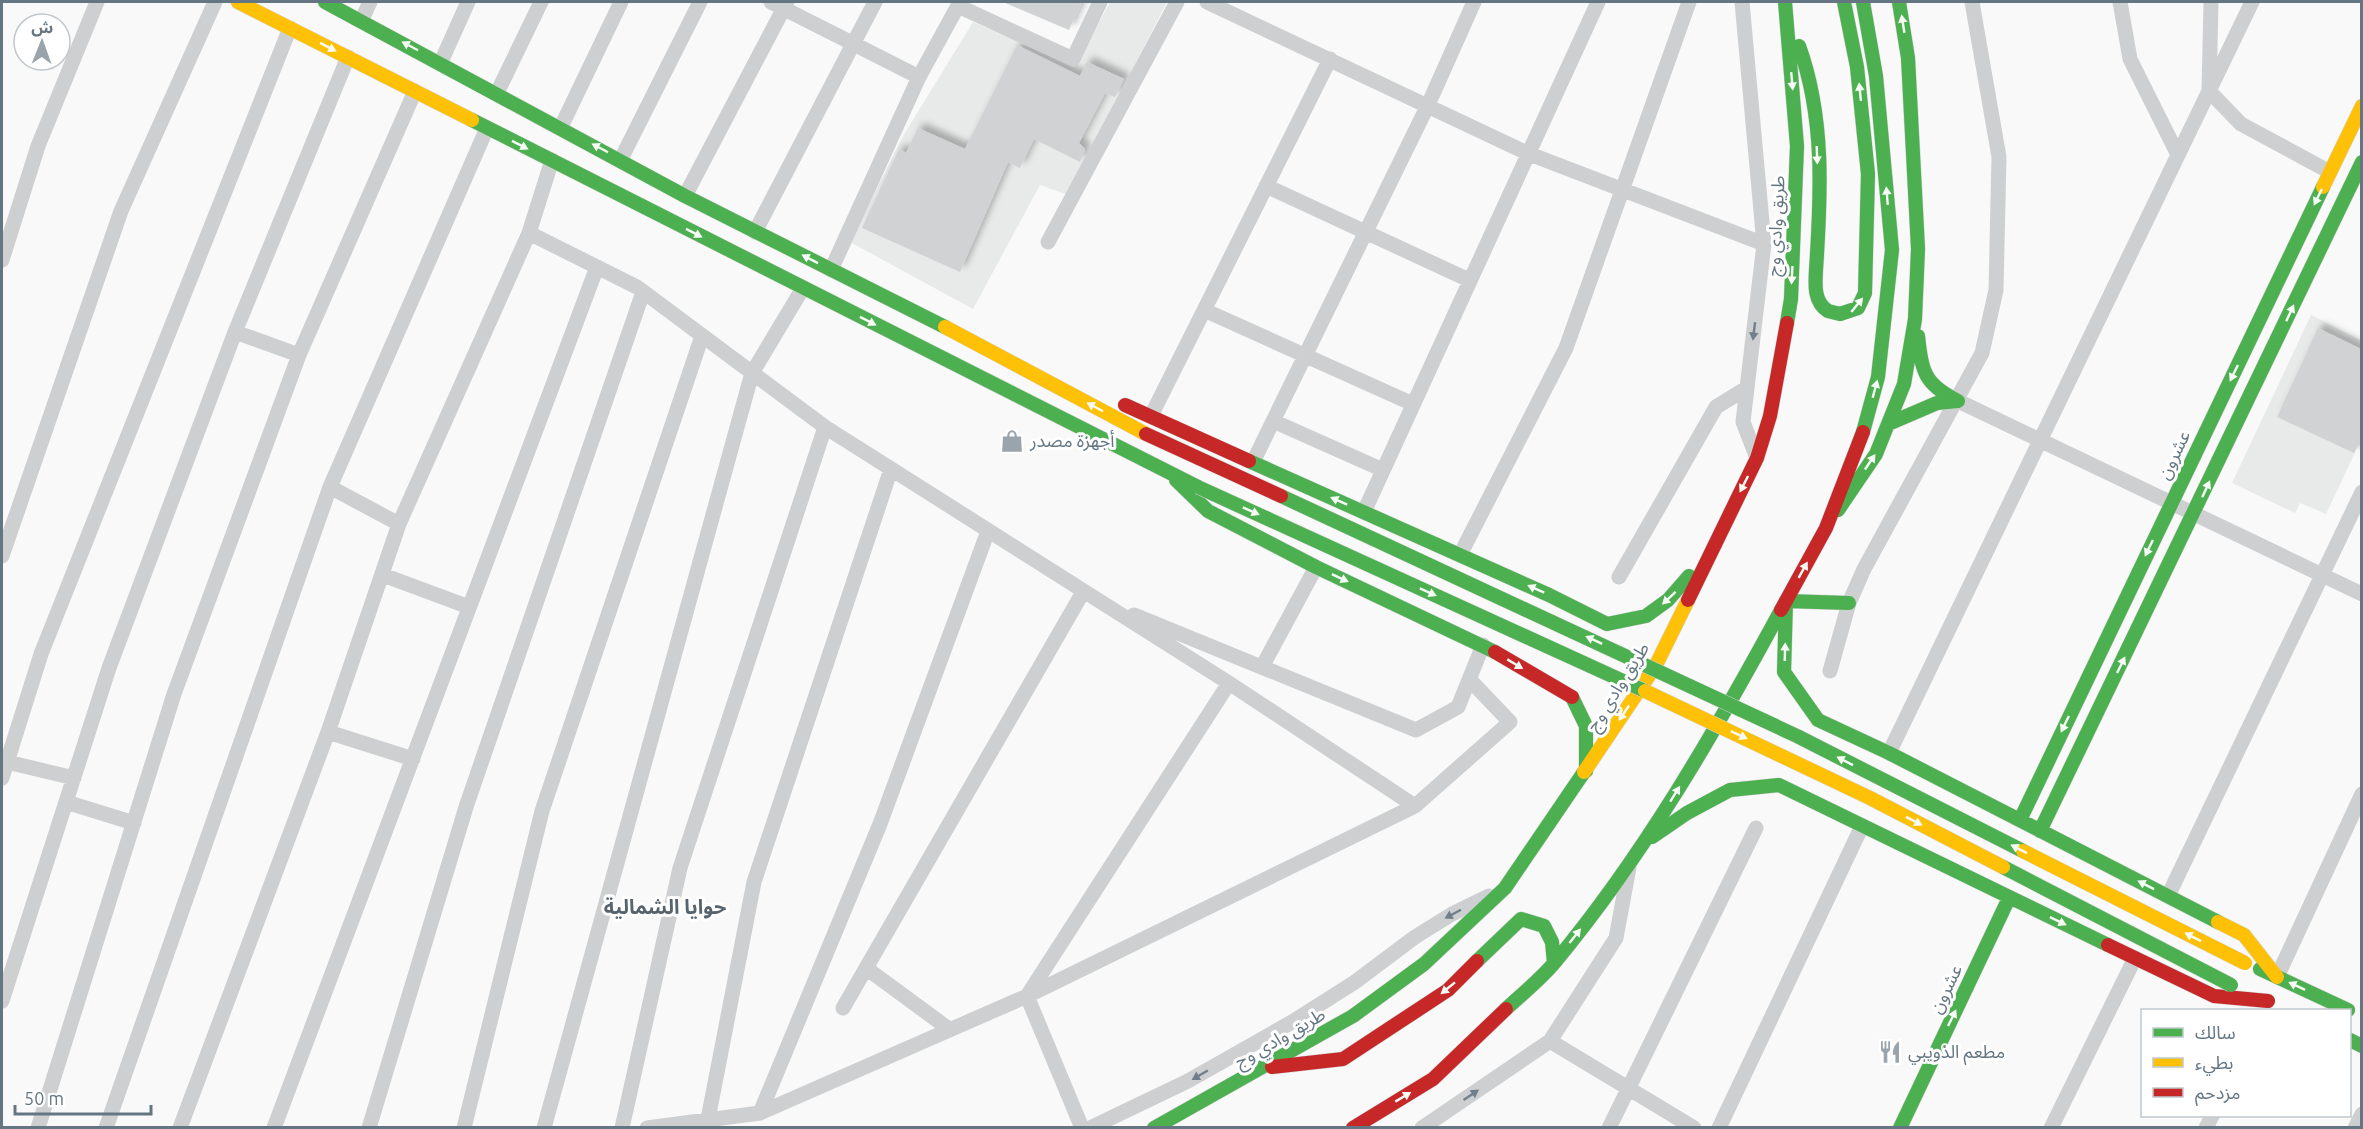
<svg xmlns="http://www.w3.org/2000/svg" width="2363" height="1129" font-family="Ubuntu,'Noto Sans Arabic',sans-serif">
<defs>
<filter id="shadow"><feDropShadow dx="5.5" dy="-5.5" stdDeviation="3" flood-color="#0004"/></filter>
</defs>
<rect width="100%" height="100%" fill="#f9f9f9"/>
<path fill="#e8e9e9" d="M1110 2H1167L1068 195 1040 185 973 309 850 242 903 136 973 22 1075 67Z
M2311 315 2361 340V440L2326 514 2300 503 2295 513 2232 483Z"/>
<path fill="#d0d2d3" filter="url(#shadow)" d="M1003 2H1082L1069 30Z
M1017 45 1080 76 1087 62 1124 79 1115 97 1105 93 1079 143 1085 149 1080 162 1034 139 1020 168 1008 162 960 272 862 228 899 149 906 153 918 128 965 149Z
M2318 328 2361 349V438L2354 453 2277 417Z"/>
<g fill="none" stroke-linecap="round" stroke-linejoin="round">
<g stroke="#d5d6d7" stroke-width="15">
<path id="fast" d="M325 2 685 196 945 327
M1785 2 1797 146 1791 299 1787 323
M1799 46C1825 118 1821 195 1816 270 1815 286 1814 302 1828 311L1840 314 1858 308 1865 293 1868 174 1857 67 1844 2
M472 120 1198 487
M1918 336C1922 372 1924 384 1958 401
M1888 424 1937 403 1958 401
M1863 432 1878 377 1892 250 1876 76 1863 2
M1249 461 1549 595 1607 624
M1176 480 1208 511 1316 567 1495 652
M1838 510 1876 454 1904 384 1915 319 1918 249 1908 58 1899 2
M1607 624 1646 616 1668 600 1689 576
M1572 697 1586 726V771
M1818 720 1784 672 1786 601 1849 603
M1818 720 1889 753 2218 922
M1779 785 2108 945
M2020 820 2323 187
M2040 831 2362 162
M1652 837 1687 813 1730 790 1779 785
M1477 961 1521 919 1544 926 1552 942 1554 963
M2260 969 2348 1010
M1506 1009C1522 994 1541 979 1555 962 1644 855 1715 732 1781 610
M2350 1040 2362 1046
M1154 1128 1353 1016 1424 964 1505 888 1584 772
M1900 1128 2009 898"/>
</g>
<g stroke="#d5d6d7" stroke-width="15">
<path id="slow" d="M238 2 472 120
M2323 187 2362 106
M945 327 1146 434
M1584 772 1656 665 1688 600
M2218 922 2244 935 2277 977"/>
</g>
<g stroke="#d5d6d7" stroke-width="15">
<path id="jam" d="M1125 405 1249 461
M1688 600 1757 458 1770 416 1787 323
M1781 610 1826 528 1863 432
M1495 652 1572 697
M2108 945 2214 996 2268 1001
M1272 1067 1343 1059 1448 990 1477 961
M1353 1128 1433 1079 1506 1009"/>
</g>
<path stroke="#cecfd0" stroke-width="15" d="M771 2 919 77
M1207 2 1527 153 1764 244
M1742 2 1764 244 1743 422 1757 458
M2120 2 2130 59 2178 155
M2211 2 2209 91 2241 124 2330 172
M958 6 1073 59 1100 2
M362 19 370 2
M441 62 468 2
M497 93 541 2
M561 127 621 2
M621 159 700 2
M1266 186 1469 280
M685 196 787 2
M755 232 875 2
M529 233 637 287 825 427 1229 683 1415 806
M1048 242 1177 2
M2 260 38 146 97 2
M831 270 919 77 960 2
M1204 310 1413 404
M235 332 299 355
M1958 401 2362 594
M1151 416 1330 59
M1273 421 1383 470
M1253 462 1428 105 1474 2
M330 487 399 524
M1364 512 1598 2
M1460 555 1566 348 1689 2
M2 556 121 211 215 2
M383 575 469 607
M1619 577 1716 407 1747 388
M1134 615 1416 730 1458 707 1483 645
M1262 667 1316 567
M1830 671 1849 603 1864 569 1982 353 1996 290 1999 157 1972 2
M328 732 413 759
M1889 753 2252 2
M7 762 74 778
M2 778 41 654 290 28
M66 802 134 823
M2168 896 2362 492
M866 968 949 1029
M2277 977 2362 794
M2 1001 109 668 235 332 348 57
M843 1008 1083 592
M1550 1041 1694 1128
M760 1113 880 824 988 531
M708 1119 754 882 891 469
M38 1128 174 694 299 355 415 91
M106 1128 330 487 487 128
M180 1128 328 732 399 524 529 233 552 160
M274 1128 597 267
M369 1128 466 807 643 292
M464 1128 542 811 702 336
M544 1128 752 373 803 288
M622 1128 680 868 825 427
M647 1128 760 1113 1027 996 1415 806 1510 722 1470 680
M1082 1128 1027 996 1229 683
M1090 1128 1188 1081 1292 1022 1355 982 1415 937 1452 914 1489 896
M1422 1128 1550 1041 1616 938 1629 868
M1609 1128 1756 828
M1719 1128 1862 826
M2051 1128 2135 958
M2206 1128 2212 1116
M2355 1128 2362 1114"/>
<use href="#fast" stroke="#4caf50" stroke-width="14"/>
<use href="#slow" stroke="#ffc107" stroke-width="14"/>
<use href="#jam" stroke="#c62828" stroke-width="14"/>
<g stroke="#d5d6d6" stroke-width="15" stroke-linecap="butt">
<path id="fast-bridge" d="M1198 487 1645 691
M1281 496 1797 736 2023 851
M2003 867 2231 985"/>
</g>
<g stroke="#d5d6d6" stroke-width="15" stroke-linecap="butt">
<path id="slow-bridge" d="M1645 691 1870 798 2003 867
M2023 851 2245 963"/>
</g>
<g stroke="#d5d6d6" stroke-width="15" stroke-linecap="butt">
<path id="jam-bridge" d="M1146 434 1281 496"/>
</g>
<use href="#fast-bridge" stroke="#4caf50" stroke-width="14"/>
<use href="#slow-bridge" stroke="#ffc107" stroke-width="14"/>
<use href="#jam-bridge" stroke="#c62828" stroke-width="14"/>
</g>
<defs><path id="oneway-solid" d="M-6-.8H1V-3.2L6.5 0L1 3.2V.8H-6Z" transform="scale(1.5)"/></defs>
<g fill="#f6fbf6">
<use href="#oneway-solid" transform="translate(1903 24) rotate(-99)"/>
<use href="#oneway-solid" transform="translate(410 46) rotate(-152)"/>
<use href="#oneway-solid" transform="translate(328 47) rotate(27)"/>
<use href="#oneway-solid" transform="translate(1792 81) rotate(85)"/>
<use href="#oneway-solid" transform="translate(1860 92) rotate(-96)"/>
<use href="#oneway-solid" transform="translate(520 145) rotate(27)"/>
<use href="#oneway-solid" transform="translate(600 148) rotate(-152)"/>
<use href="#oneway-solid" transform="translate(1817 155) rotate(88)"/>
<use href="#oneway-solid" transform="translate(1887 196) rotate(-95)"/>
<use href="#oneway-solid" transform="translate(2318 197) rotate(116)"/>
<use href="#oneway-solid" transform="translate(694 233) rotate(27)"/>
<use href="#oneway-solid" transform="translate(810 259) rotate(-153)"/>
<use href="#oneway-solid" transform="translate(1792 275) rotate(93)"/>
<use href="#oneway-solid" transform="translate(1857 305) rotate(-51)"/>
<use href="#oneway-solid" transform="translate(2290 313) rotate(-65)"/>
<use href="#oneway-solid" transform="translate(868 321) rotate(27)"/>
<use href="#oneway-solid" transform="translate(2234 373) rotate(116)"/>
<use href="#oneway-solid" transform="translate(1875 389) rotate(-75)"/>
<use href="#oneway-solid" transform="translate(1095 407) rotate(-152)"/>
<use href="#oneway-solid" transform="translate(1870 462) rotate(-56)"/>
<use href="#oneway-solid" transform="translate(1744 484) rotate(117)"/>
<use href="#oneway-solid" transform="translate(2206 489) rotate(-65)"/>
<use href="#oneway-solid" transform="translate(1339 501) rotate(-156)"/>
<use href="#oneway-solid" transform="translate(1251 511) rotate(24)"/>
<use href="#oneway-solid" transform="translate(2149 548) rotate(116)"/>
<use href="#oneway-solid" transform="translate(1803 570) rotate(-61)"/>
<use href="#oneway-solid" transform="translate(1340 578) rotate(25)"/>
<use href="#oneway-solid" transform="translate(1536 589) rotate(-156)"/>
<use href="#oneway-solid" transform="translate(1428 592) rotate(24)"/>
<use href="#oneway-solid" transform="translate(1669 598) rotate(137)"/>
<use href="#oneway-solid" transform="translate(1594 640) rotate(-155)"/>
<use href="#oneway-solid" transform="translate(1785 652) rotate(-88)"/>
<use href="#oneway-solid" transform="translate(1515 664) rotate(31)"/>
<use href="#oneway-solid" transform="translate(2121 665) rotate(-64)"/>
<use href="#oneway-solid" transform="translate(1624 713) rotate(124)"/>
<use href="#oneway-solid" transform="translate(2065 724) rotate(116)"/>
<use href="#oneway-solid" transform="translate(1739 735) rotate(25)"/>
<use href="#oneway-solid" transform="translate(1845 761) rotate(-153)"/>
<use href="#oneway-solid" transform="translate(1675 794) rotate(-58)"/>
<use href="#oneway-solid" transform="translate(1914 821) rotate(27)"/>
<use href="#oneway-solid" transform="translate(2019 849) rotate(-153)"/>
<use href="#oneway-solid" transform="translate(2146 885) rotate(-153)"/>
<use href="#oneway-solid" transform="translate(2058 921) rotate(26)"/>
<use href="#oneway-solid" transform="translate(1575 936) rotate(-52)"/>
<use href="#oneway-solid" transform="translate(2193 937) rotate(-153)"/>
<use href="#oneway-solid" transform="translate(2297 986) rotate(-155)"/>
<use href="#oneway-solid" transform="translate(1448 988) rotate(141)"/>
<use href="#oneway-solid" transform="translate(1952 1018) rotate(-64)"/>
<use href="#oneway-solid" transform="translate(1403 1097) rotate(-31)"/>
</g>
<g fill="#707f8b">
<use href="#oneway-solid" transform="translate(1754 331) rotate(97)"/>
<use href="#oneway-solid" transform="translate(1453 914) rotate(152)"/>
<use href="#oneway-solid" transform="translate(1200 1075) rotate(150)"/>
<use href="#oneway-solid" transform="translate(1471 1095) rotate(-34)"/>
</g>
<defs>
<g id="shop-bare" transform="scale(1.8)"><path d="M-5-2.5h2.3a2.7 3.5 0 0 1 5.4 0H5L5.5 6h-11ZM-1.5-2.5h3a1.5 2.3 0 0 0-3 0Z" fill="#99a4ac" stroke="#fff" stroke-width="2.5" paint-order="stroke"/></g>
<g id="restaurant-bare" transform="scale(1.8)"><path d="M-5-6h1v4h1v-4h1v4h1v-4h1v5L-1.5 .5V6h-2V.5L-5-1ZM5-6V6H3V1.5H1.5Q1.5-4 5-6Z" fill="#99a4ac" stroke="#fff" stroke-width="2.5" paint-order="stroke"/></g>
</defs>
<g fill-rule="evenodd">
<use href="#shop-bare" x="1012" y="441"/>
<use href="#restaurant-bare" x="1890" y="1052"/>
</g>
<g text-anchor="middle" stroke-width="6" stroke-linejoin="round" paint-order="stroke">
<g font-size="18" fill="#657683" stroke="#fff">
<text transform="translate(1776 226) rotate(-87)" y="6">طريق وادي وج</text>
<text transform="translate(2174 455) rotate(-64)" y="6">عشرون</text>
<text transform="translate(1618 687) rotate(-58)" y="6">طريق وادي وج</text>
<text transform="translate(1946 989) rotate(-64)" y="6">عشرون</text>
<text transform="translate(1280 1038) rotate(-30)" y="6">طريق وادي وج</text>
</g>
<g font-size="18" fill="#657683" stroke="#fff" text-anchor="start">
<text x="1030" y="447">أجهزة مصدر</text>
<text x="1908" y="1058">مطعم الذويبي</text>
</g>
<g font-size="20" font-weight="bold" fill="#57646e" stroke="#fff">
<text x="665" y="914">حوايا الشمالية</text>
</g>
</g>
<rect width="2363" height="1129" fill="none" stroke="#657683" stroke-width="6"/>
<rect x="2141" y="1009" width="210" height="108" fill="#ffffff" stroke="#c1c8cd" stroke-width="1.5"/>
<rect x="2153" y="1028" width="30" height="9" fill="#4caf50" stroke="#c1c8cd" stroke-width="1.5"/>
<text x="2195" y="1039" font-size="18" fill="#657683">سالك</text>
<rect x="2153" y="1058" width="30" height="9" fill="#ffc107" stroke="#c1c8cd" stroke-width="1.5"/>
<text x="2195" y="1069" font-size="18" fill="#657683">بطيء</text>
<rect x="2153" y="1088" width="30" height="9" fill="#c62828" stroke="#c1c8cd" stroke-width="1.5"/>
<text x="2195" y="1099" font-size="18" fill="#657683">مزدحم</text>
<g transform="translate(42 42) rotate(1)"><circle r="28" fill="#ffffff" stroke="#c1c8cd" stroke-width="1.5"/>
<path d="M0-4.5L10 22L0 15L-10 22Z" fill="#99a4ac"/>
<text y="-9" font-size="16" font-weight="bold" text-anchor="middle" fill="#657683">ش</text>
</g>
<path d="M15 1105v9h136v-9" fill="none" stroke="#657683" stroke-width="3"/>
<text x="24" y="1105" font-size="18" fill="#657683" stroke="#ffffff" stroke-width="4.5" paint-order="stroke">50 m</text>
</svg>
